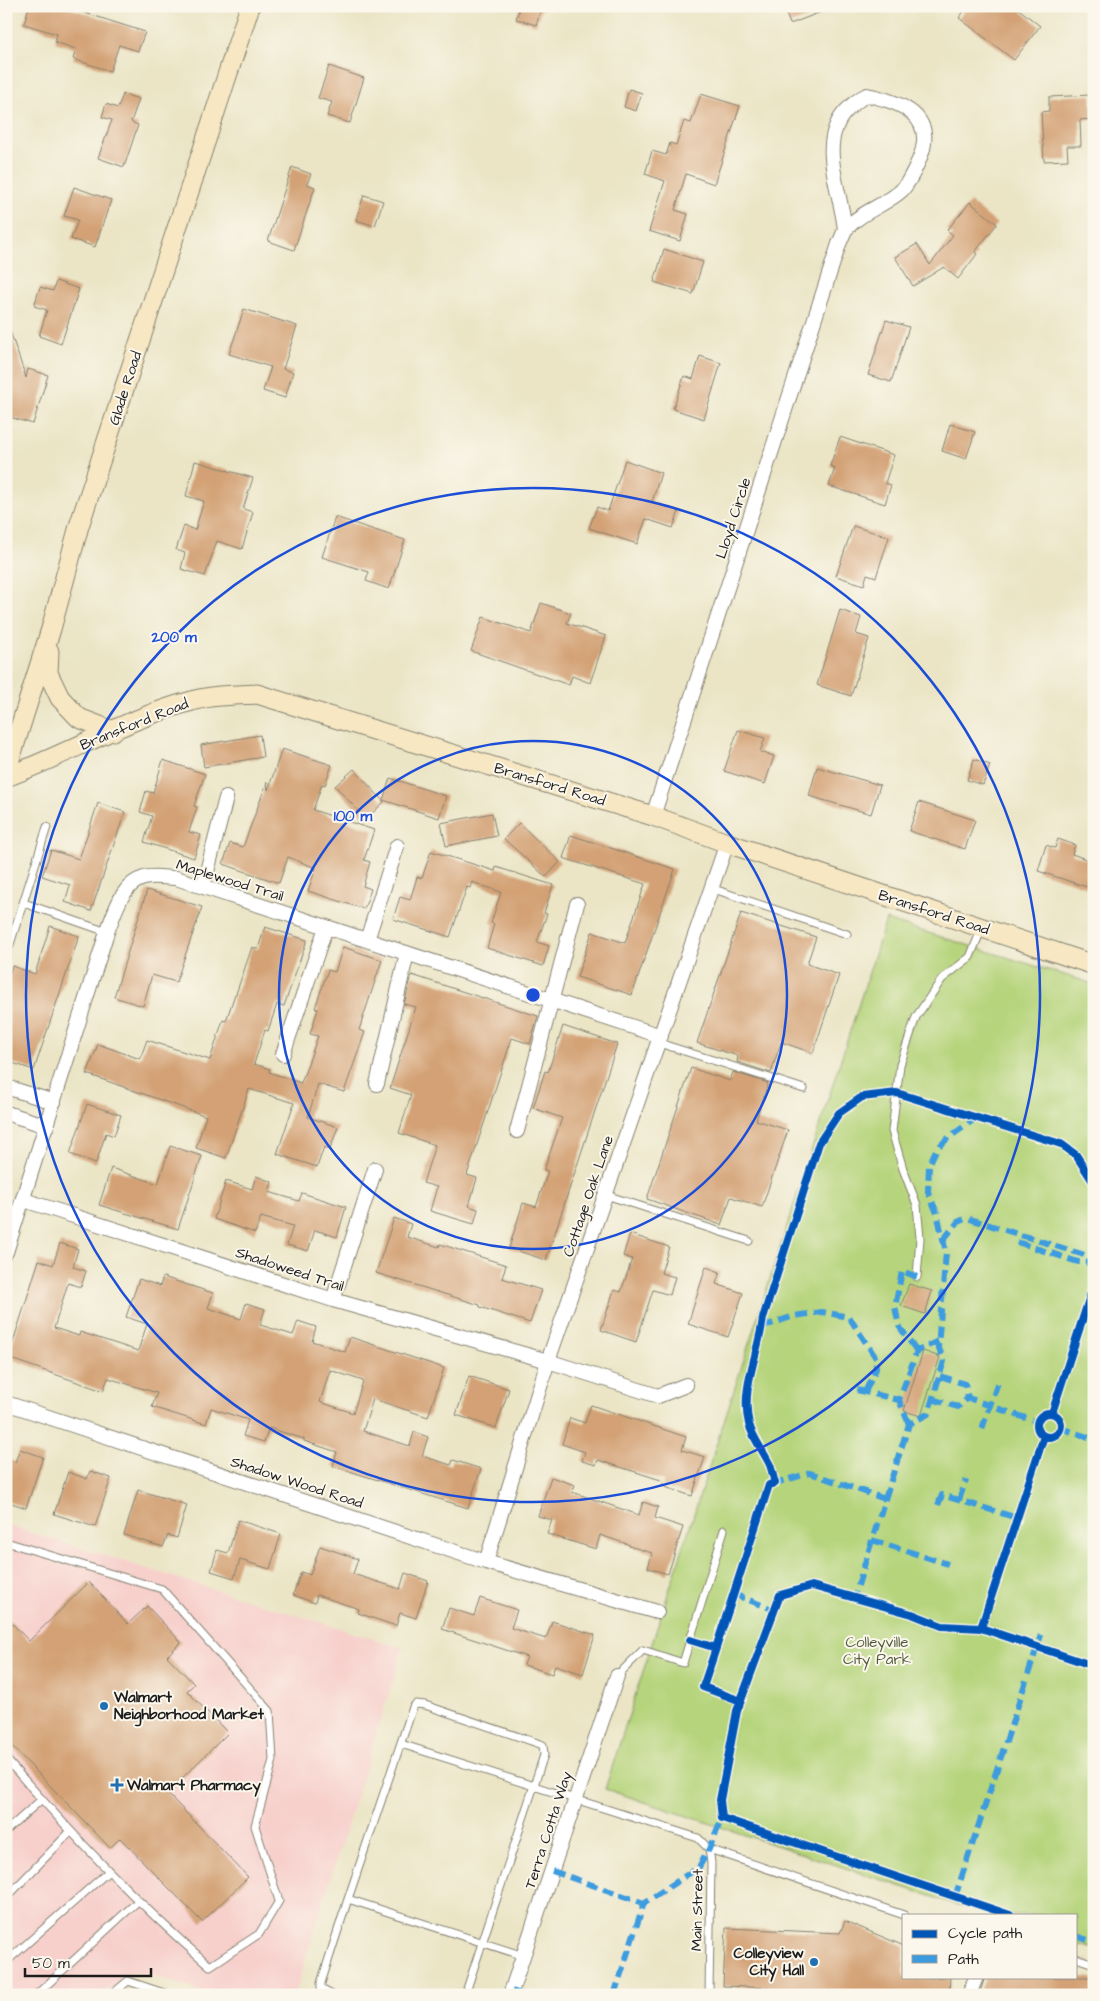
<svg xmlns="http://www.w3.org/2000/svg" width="1100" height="2001" font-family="'Architects Daughter',sans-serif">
<rect width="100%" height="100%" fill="#fbf7ec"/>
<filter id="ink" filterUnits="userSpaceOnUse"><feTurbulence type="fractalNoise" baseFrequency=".02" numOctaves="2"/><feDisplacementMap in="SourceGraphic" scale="10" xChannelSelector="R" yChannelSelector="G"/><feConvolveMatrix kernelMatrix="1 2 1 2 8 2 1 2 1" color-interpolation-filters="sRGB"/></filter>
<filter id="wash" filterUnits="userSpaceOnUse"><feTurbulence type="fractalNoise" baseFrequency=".0096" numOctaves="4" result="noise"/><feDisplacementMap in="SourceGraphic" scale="20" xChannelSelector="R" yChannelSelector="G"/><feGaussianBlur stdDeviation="1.12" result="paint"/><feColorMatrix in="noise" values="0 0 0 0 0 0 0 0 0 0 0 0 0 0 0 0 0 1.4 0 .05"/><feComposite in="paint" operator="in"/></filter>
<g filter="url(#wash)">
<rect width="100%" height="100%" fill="#ebe5c6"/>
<path fill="#f7d0cc" d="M6 1525 403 1648 294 1995H210L150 1974 130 1972 102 1995H6Z"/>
<path fill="#b6d47b" stroke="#69784c" d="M886 920 1094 984V1949L1076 1944V1915H988L605 1789Z"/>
<g id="blocks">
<path fill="#d3a175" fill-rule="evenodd" d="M29 6H63L145 32 138 51 119 45 110 71 73 59 76 49 55 42 57 34 24 24Z
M520 6H542L536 25 516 19Z
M783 6H834V7L790 24Z
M968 6H1015L1040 26 1014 60 959 18Z
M329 66 364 78 350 123 327 116 332 102 318 98Z
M629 89 642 93 636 111 624 107Z
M123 94 139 99 131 122 138 125 124 167 98 158 112 120 102 117 106 104 118 108Z
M701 94 740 106 714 184 686 174 675 210 688 214 680 241 649 231 665 181 645 174 652 151 666 155 670 143 676 145 684 121 691 123Z
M1091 95 1092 119 1080 120 1081 146H1067L1068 160 1044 161 1041 112 1049 111V97Z
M292 167 311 174 307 184 315 187 294 250 268 241Z
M74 187 111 200 95 247 71 239 78 220 64 216Z
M364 195 383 201 375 226 356 220Z
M970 202 997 224 975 252 977 254 958 279 944 267 913 286 895 257 917 244 930 265 953 235 947 230Z
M664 249 703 262 693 294 654 282Z
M56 281 79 289 61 344 39 336 47 310 34 306 40 287 53 291Z
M244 309 297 326 283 369 293 372 285 398 263 391 271 367 229 354Z
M886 320 909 327 891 382 868 375Z
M6 328H9L26 378 28 369 48 375 33 424 6 416 10 397 6 396Z
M700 356 721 363 704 419 673 409 684 376 693 379Z
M950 424 975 432 966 459 942 451Z
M840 437 894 455 885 483 891 485 885 504 829 486 835 468 830 466Z
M625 460 661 473 652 502 679 511 673 528 646 519 637 544 589 528 597 507 608 511Z
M195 461 253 478 243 509 253 512 242 549 217 541 205 576 181 569 185 553 176 550 184 526 195 530 204 501 186 496Z
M335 517 405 540 389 589 366 581 369 572 322 557Z
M853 526 889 537 876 577 867 574 864 585 836 576Z
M541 603 571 613 567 623 606 636 590 683 572 676 569 685 471 651 483 617 531 633Z
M840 610 861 617 856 634 869 638 851 696 817 685Z
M738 730 765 738 760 752 774 756 765 784 724 771Z
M260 735 263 757 204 767 201 745Z
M282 749 332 765 325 785 322 784 313 810 374 830 364 860 370 862 363 886 371 889 364 909 308 891 316 868 288 857 279 883 223 864 230 843 243 847 267 782 268 790Z
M974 759 990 765 983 785 967 780Z
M163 760 205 774 194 806 197 807 189 832 201 835 194 858 144 842 152 816 140 812 146 791 153 793Z
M817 767 880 785 871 814 809 796Z
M354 769 384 802 366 819 335 786Z
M390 778 446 796 439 818 383 800Z
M919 802 975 820 965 849 909 831Z
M98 803 125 812 91 911 65 902 70 885 42 876 51 850 79 859Z
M492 813 497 836 446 846 441 823Z
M519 823 560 862 546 877 504 839Z
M571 835 675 869 632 995 577 977 592 932 625 943 645 884 563 858Z
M1058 839 1075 845 1072 854 1094 862 1087 887 1038 871 1046 845 1055 848Z
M431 851 495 871 496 867 553 885 544 913 547 914 537 942 549 946 543 966 487 948 494 924 491 923 501 892 472 882 470 888 467 887 450 937 393 919 400 897 410 900 417 877 422 878Z
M147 890 202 907 176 982 152 975 143 1006 114 997Z
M741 913 816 937 807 964 839 975 813 1053 781 1042 771 1073 737 1062 738 1056 697 1043Z
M50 926 79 936 34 1070 6 1061V983L12 966 35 974Z
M265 927 307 940 284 1006 277 1004 268 1031 265 1030 254 1064 270 1069 269 1072 301 1083 318 1036 310 1034 318 1009 315 1008 328 970 335 972 343 947 382 960 359 1030 365 1032 344 1092 318 1084 308 1117 338 1127 330 1149 324 1147 317 1167 277 1154 294 1103 249 1089 226 1158 196 1148 206 1116 87 1074 98 1044 140 1059 147 1040 210 1060 223 1020 226 1021 235 994H236L252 947 258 949Z
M412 975 538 1016 530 1044 512 1038 467 1175 477 1178 469 1206 478 1209 474 1224 430 1211 437 1187 423 1183 435 1145 399 1133 411 1095 390 1088 416 1007 404 1004Z
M563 1026 617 1044 546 1260 509 1248 523 1203 536 1207 548 1171 544 1170 562 1118 533 1108 545 1071 548 1072Z
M691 1068 730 1081 733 1072 768 1083 756 1120 788 1130 762 1207 731 1197 721 1225 647 1199Z
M87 1104 121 1115 114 1136 106 1133 96 1163 70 1154Z
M170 1146 202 1156 178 1229 99 1205 111 1168 158 1184Z
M256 1176 272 1182 269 1192 299 1201 302 1193 346 1207 337 1237 315 1230 308 1251 287 1245 293 1226 261 1217 255 1233 214 1219 226 1181 252 1189Z
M394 1218 411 1224 407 1237 439 1247 440 1244 506 1265 502 1278 541 1290 530 1323 480 1307V1305L376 1273Z
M630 1234 669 1247 661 1273 675 1277 670 1295 653 1290 636 1342 601 1330 614 1290 621 1292 632 1259 623 1256Z
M60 1243 78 1249 73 1267 86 1271 81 1287 68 1283 54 1328 79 1336 80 1332 138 1351 147 1324 126 1317 139 1279 160 1286 163 1277 213 1293 208 1308 241 1319 246 1303 265 1309 260 1325 293 1335 298 1321 316 1327 312 1341 345 1352 350 1337 444 1368 428 1417 373 1399 363 1431 410 1446 414 1432 428 1437 422 1456 451 1465 453 1460 481 1469 468 1508 333 1466 337 1452 304 1441V1439L269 1428 264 1442 243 1436 248 1420 211 1408 206 1424 152 1407 157 1393 108 1378 103 1391 8 1358 39 1260 53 1265ZM330 1370 363 1381 353 1413 320 1402Z
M706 1267 720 1272 716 1284 743 1293 728 1337 688 1324Z
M909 1284 932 1291 925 1314 901 1306Z
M923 1351 940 1357 921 1416 904 1411Z
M469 1376 509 1389 496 1428 456 1415Z
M591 1405 686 1437 682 1450 705 1457 692 1496 662 1486 664 1481 598 1460 596 1465 582 1461 585 1452 562 1444 570 1418 585 1423Z
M20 1449 43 1457 26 1508 6 1501V1459L15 1462Z
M90 1471 111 1478 95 1527 54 1514 68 1472 87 1479Z
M551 1477 575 1485 572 1492 639 1515 643 1502 658 1507 655 1518 683 1527 668 1574 648 1568 652 1553 629 1546 630 1545 600 1535 596 1549 547 1534 552 1520 538 1516Z
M138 1490 187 1505 177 1538 168 1535 163 1547 124 1535Z
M238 1520 281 1534 270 1569 240 1560 234 1578 211 1571 217 1550 228 1553Z
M320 1546 358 1559 353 1574 400 1589 405 1573 428 1581 416 1618 400 1613 396 1626 358 1613 359 1609 317 1595 315 1603 293 1595 301 1572 310 1575Z
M89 1582 128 1624 147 1606 181 1642 167 1656 194 1684 187 1691 228 1733 167 1793 248 1877 202 1922 120 1838 110 1848 6 1740V1617L29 1641Z
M480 1598 517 1610 511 1628 546 1639 552 1621 595 1635 583 1674 555 1665 552 1674 524 1665 527 1657 442 1629 449 1608 474 1616Z
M845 1921 904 1946V1977H950L949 1995H853L803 1991 798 1995H771L769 1988 723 1986 726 1928 840 1933Z
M985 1977H1094V1995H979Z"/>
</g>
</g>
<g filter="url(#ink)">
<use href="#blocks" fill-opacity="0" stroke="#848071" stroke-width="1"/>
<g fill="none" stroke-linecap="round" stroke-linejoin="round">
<g stroke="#848071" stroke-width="9">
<path id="lane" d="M711 888 847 934
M24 903 107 932
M6 957 47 827
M659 1043 804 1089
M606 1195 749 1241
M917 1277 920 1238 917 1205 903 1169 892 1131 900 1065 916 1017 942 979 970 957 982 928
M6 1542 162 1589 270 1711 273 1760 255 1826 279 1901 259 1934 210 1966C136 1903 70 1832 6 1759
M617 1676 643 1650 683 1663 724 1530
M401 1744 698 1838 709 1849 711 1863 709 1995
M6 1831 42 1799
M709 1849 904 1915
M6 1898 70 1832
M348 1899 413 1707 416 1704 425 1705 543 1745 544 1755 465 1995
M1076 1958 1094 1964
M6 1962 109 1871
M36 1995 138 1901
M111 1995 128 1981 170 1995
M332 1995 321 1989V1983L348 1899 524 1956"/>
</g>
<g stroke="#848071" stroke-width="16">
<path id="street" d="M867 95C902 102 938 117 919 160 914 171 910 181 902 190 885 206 861 211 845 230 842 193 816 143 846 111 853 104 858 99 867 95Z
M653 816 839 244 845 230
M203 887 226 798
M367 940 397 846
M283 1054 326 927
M377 1084 407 953
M6 1087 54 1102
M6 1113 47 1126
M517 1131 577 904
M24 1200 333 1300 548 1361 658 1396 686 1385
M6 1252 107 932C115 913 121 884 144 878 154 875 166 878 176 878L661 1036
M333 1300 375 1169
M6 1403 486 1562 657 1612
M486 1562 548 1361 727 843
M510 1995 617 1676
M969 1995 976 1977"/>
</g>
<g stroke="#848071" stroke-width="21">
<path id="secondary" d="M49 651 48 673 60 698 79 718 113 731
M6 772 51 629 79 526 250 6
M6 777C69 754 127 718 192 701 213 695 235 695 257 694L653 816 727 843 1094 965"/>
</g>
<use href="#lane" stroke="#fff" stroke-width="7"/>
<use href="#street" stroke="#fff" stroke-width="14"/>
<use href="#secondary" stroke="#f7e8c3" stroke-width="19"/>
<path stroke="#3c9bdf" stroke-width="6" stroke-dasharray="12 6" stroke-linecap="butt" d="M943 1240 958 1222 967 1218 1094 1258
M1017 1242 1078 1262 1094 1263
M917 1277 902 1271 895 1307 899 1326 917 1351
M762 1327 794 1316 822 1312 849 1317 876 1358V1369L865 1392
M940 1376 965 1384 968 1398 1037 1422
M857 1390 899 1400
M932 1399 958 1407 968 1398
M909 1424 899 1400 917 1351 938 1341
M1060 1428 1094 1439
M982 1429 998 1382
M772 1484 810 1473 885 1499 854 1598
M885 1499 909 1424 928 1414 944 1361 938 1346 946 1252 937 1213 928 1192 929 1165 936 1150 948 1138 976 1118
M959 1500 966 1480
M938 1505 942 1495 1017 1518
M872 1540 948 1564
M733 1594 775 1610
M552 1871 644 1903
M955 1897 1041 1635
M1076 1936 1094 1942
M512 1991 524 1995
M614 1995 644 1903 699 1867 709 1849 722 1818"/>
<g stroke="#fbf7ec" stroke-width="11">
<path id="cycleway" d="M1037 1425a12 12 0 1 1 24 0a12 12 0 1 1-24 0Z
M1052 1413 1094 1284
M981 1628 1044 1436
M690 1640 716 1648 703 1687 741 1701
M716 1648 769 1485 775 1483C773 1477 772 1470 770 1465 763 1450 753 1439 749 1424 740 1389 759 1353 763 1318L819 1143 839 1113 862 1097 897 1093 1061 1144 1076 1155 1094 1183
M1010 1915 722 1818 720 1800 737 1711 780 1595 812 1586 912 1614 942 1626 981 1628 1094 1666"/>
</g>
<use href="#cycleway" stroke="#0057b8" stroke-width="8"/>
</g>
</g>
<g fill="none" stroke="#1d4ed8" stroke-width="2.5">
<circle cx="533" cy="995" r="254"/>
<circle cx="533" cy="995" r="507"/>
</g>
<g fill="#1f6fb2" stroke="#fbf7ec" stroke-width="2">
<circle cx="104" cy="1706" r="5"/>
<path d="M114.5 1777.5h5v5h5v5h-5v5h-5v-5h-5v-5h5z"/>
<circle cx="814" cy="1962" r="5"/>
</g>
<g text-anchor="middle" stroke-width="4" stroke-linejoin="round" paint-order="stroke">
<g font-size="15" fill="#1c1c1c" stroke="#fbf7ec">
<text transform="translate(125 388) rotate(-72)" y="5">Glade Road</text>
<text transform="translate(733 518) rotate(-72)" y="5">Lloyd Circle</text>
<text transform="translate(134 724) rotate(-22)" y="5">Bransford Road</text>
<text transform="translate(550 784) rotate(17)" y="5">Bransford Road</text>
<text transform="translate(230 880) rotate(17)" y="5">Maplewood Trail</text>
<text transform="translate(934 912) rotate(18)" y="5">Bransford Road</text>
<text transform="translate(588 1196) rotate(-71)" y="5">Cottage Oak Lane</text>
<text transform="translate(290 1269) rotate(18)" y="5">Shadoweed Trail</text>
<text transform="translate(297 1482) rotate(18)" y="5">Shadow Wood Road</text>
<text transform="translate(548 1830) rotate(-72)" y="5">Terra Cotta Way</text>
<text transform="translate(697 1910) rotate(-89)" y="5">Main Street</text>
</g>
<g font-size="15" fill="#525c3d" stroke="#fbf7ec">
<text x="877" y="1647">Colleyville<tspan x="877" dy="17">City Park</tspan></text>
</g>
<g font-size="15" font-weight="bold" fill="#1c1c1c" stroke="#fbf7ec" text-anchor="start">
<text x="114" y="1702">Walmart<tspan x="114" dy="17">Neighborhood Market</tspan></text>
<text x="127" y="1790">Walmart Pharmacy</text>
<text x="804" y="1958" text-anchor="end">Colleyview<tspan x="804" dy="17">City Hall</tspan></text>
</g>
</g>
<circle cx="533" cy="995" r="8" fill="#1d4ed8" stroke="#fbf7ec" stroke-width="2.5"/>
<g font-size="15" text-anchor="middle" font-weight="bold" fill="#1d4ed8" stroke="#fbf7ec" stroke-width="4" stroke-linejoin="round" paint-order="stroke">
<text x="174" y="642">200 m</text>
<text x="353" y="821">100 m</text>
</g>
<rect width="1100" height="2001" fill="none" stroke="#fbf7ec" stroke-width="25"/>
<rect x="902" y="1914" width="175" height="65" fill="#fbf7ec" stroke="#a29f99"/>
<rect x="912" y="1930" width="25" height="8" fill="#0057b8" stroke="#a29f99"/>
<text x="948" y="1938" font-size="15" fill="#1c1c1c">Cycle path</text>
<rect x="912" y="1955" width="25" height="8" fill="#3c9bdf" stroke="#a29f99"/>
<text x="948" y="1964" font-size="15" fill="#1c1c1c">Path</text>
<path d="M25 1968v8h126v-8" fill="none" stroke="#1c1c1c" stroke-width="2.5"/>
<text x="32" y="1968" font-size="15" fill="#1c1c1c" stroke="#fbf7ec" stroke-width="4" paint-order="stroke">50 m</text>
</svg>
